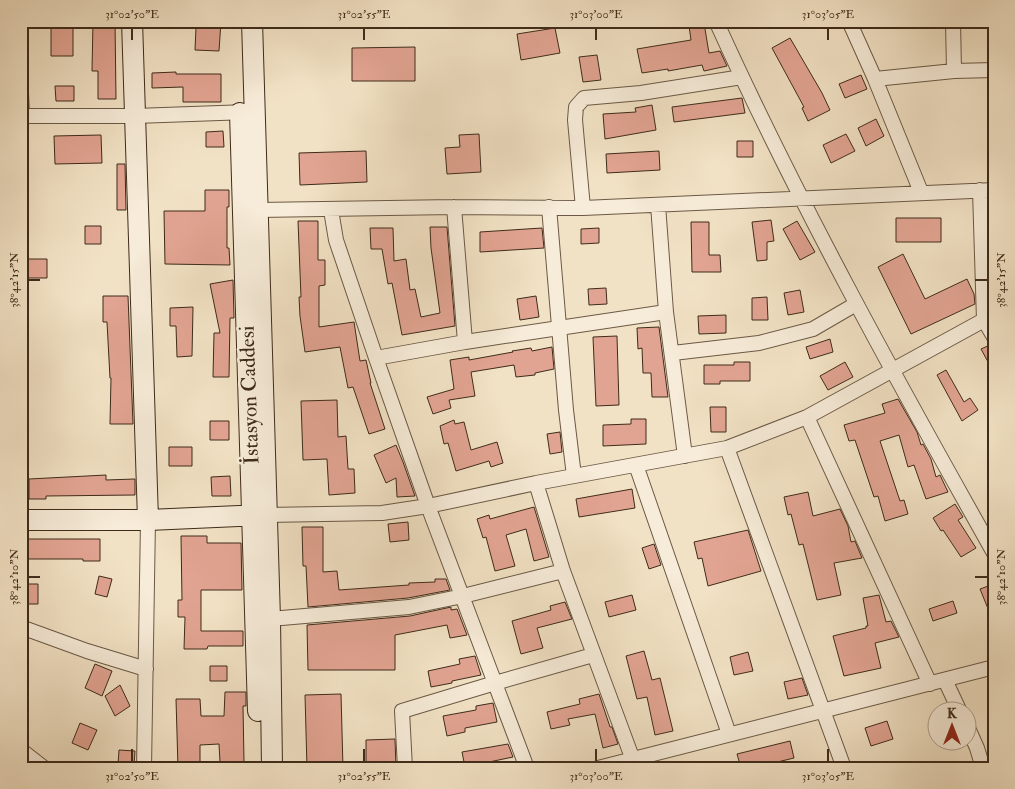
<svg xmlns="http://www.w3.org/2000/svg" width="1015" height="789" font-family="'IM FELL Double Pica',serif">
<rect width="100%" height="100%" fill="#f2e2c5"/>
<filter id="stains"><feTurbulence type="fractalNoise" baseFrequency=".004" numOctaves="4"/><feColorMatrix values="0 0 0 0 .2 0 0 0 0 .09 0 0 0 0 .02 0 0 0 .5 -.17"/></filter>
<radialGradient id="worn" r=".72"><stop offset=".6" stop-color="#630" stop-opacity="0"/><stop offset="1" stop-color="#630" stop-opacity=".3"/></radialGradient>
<path fill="#e2a492" stroke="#3e2b1a" d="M51 21H73V56H51Z
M93 21H115L116 99H98V71H92Z
M202 21H221L219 51 195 50 196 28H202Z
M704 23 709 53 720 51 727 66 704 71 702 65 668 71V69L642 73 637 49 691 40 689 26Z
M555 28 560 53 521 60 517 34Z
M790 38 822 93 830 110 808 121 802 108 804 107 772 48Z
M415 47V81H352V48Z
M597 55 601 80 583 82 579 57Z
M176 72V74H221V102H183V87L152 88V73Z
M861 75 867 89 845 98 839 84Z
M55 86H74V101H56Z
M742 98 745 113 674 122 672 107Z
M652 105 656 130 605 139 603 114 636 112 635 108Z
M876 119 884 136 866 146 858 128Z
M223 131 224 147H206V132Z
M479 134 481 172 447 174 445 148 460 147 459 135Z
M846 134 855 151 831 163 823 145Z
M101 135 102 163 55 164 54 136Z
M737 141H753V157H737Z
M366 151 367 182 300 185 299 153Z
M659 151 660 170 607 173 606 154Z
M117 164H125L126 210H117Z
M205 190H229V207H227V248H229L230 265 165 264 164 211H205Z
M896 218H941V242H896Z
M771 220 774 241 767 242V260L757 261 752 222Z
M298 221H318V260H325V285L319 286V327L354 322 360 361 366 360 371 383H370L385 429 369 434 353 387 348 388 340 347 305 352 300 316 299 297H301Z
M797 221 815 252 800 260 783 229Z
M691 222H709V255H720L721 272H692Z
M85 226H101V244H85Z
M430 227H447L455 326 402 335 392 283 388 284 382 249H371L370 228H393L394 261 406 259 410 290 415 289 421 317 440 313 431 248Z
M542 228 544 248 480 252V232Z
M599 228V243L581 244V229Z
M903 254 925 299 967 279 974 294 975 304 911 334 878 267Z
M21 259H47V278H21Z
M233 280 234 318H230L229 377H213L214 333H220L210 284Z
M606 288 607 304 589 305 588 289Z
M800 290 804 312 788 315 784 293Z
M103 296H128L133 424H110L111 378H110L107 322H103Z
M536 296 539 317 520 320 517 299Z
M767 297 768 320H752V298Z
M193 307 192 356 177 357 176 326H170V308Z
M726 315V333L699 334 698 316Z
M659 327 668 397H652L651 373H643L642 348 638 349 637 328Z
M617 336 619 405 596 406 593 337Z
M830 339 833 352 810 359 806 347Z
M990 345 994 346V373L981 349Z
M552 347 554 369 535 373V375L516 377 514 365 471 372 475 396 449 400 451 408 433 414 427 397 454 389 450 360 469 357V360L513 352 512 351 531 348 532 351Z
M734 362H750V381H720V384H704V365H734Z
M845 362 853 377 828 390 820 376Z
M946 370 964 402 970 398 978 410 962 421 937 375Z
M898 399 917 432 921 445 923 444 931 459 936 477 940 475 948 492 926 499 914 465 908 467 899 435 880 441 900 501 904 500 908 514 885 521 878 496 874 497 855 440 849 441 844 425 885 413 882 404Z
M337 400 338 437 346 436 348 469H354L355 493 329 495 327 459 303 460 301 401Z
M710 407H726V432H711Z
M631 419H646V444L603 446V425L631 424Z
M454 420 455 424 464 422 471 450 497 442 503 463 491 467 489 461 456 471 448 443 444 444 440 426Z
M210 421H229V440H210Z
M560 432 562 452 550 454 547 434Z
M396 445 403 462 415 496 397 497 396 478 386 483 374 455Z
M169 447H192V466H169Z
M106 475V480L135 479V495L46 496V499H29V479Z
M230 476 231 496H212L211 477Z
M632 489 635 508 579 517 576 499Z
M808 492 813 516 840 509 848 526 851 542 855 541 862 558 834 563 841 595 817 600 803 544 799 545 791 514 788 515 784 497Z
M955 504 963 517 958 520 976 548 961 557 943 530 941 531 933 518Z
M534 507 549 557 534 561 526 529 506 535 515 566 495 571 486 537 483 538 477 519 489 515 490 519Z
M408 522 409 540 390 542 388 524Z
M302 527H323V572L337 571 339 590 409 585V583L435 582V579H446L450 590 408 598 308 607 306 566H303Z
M748 530 761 571 708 586 702 558 698 559 694 542Z
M181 536H207V543H241L242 590H201V631H243V646H208L207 649H184L185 617H178V600H182Z
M26 539H100V561H83V559H26Z
M654 544 661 565 649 569 642 548Z
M99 576 112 579 107 597 95 594Z
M24 584H38V604H24Z
M994 584V621H993L980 589Z
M632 595 636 610 609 617 605 602Z
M879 595 886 622 891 621 899 637 875 643 881 668 844 676 833 636 866 628V626H868L863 598Z
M953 601 957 613 933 621 929 609Z
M565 602 572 619 537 628 543 648 521 654 512 621 551 610 550 606Z
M451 607V610L457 609 467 635 450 638 447 625 395 635V670H308L307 625 410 616Z
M644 651 652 680 660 678 673 731 655 735 647 697 637 699 626 656Z
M748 652 753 671 734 675 730 657Z
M475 656 481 675 452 681V683L431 687 428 671 460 664 459 659Z
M95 664 112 671 102 696 85 688Z
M210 666H227V681H210Z
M802 678 808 695 788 699 784 682Z
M120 685 130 706 115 716 105 696Z
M225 692H246V706H243L244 762H220L219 744 200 745V768H178L176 699H200L201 716H224Z
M341 694 343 768H307L305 695Z
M599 694 610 727H612L618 744 603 748 595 714 568 719 570 725 551 729 547 712 580 704 579 699Z
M493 703 497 722 465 728V732L447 736 443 716 476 710V706Z
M887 721 893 739 871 746 865 728Z
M80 723 97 730 88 750 72 743Z
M395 739 396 768H366V740Z
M790 741 794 758 761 766V768H741L737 754Z
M508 744 513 757 465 767 462 752Z
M119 750 135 751 134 765H118Z"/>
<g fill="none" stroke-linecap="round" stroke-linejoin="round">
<g stroke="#6b5945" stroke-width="9">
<path id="lane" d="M253 23 290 21"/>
</g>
<g stroke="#6b5945" stroke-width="16">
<path id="street" d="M716 21C799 204 896 379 994 553
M849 21 875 79 921 192
M953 21 954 71
M875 79 954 71 994 70
M21 93 22 116
M21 116H135L248 112
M980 190 984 320 994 337
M658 205 666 312 685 456
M454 207 465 342
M549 207 566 410 574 476
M583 208 575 120 576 107 584 98 641 93 742 77
M258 210 454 207 583 208 994 190
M331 210 336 240 376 358 428 506 527 768
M673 353 759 343 813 329 856 304
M376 358 465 342 666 312
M807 417 930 684
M727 448 844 768
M636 465 729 734
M536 483 563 571 633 760
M266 515 382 513 428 506 536 483 727 448 807 417 984 320 994 319
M270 619 409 607 463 596 563 571
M21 627 87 651 146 669
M945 680 960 712
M968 728 977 748 983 768
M21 750 44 768
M144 768 148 520
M405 768 402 711 495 683 593 655
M598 768 994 667"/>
</g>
<g stroke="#3e2b1a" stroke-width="22">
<path id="secondary" d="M132 21 148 520
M252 21 270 619 272 768
M240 113 258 711
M21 520H148L264 515"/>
</g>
<use href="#lane" stroke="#f7ecd9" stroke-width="7"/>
<use href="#street" stroke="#f7ecd9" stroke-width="14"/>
<use href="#secondary" stroke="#f7ecd9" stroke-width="20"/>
</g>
<path fill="none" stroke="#3e2b1a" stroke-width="2" d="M132 28V40M364 28V40M596 28V40M828 28V40M28 280H40M975 280H988M28 577H40M975 577H988M132 749V762M364 749V762M596 749V762M828 749V762"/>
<g text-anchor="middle" stroke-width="5" stroke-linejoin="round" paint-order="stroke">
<g font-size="21" fill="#3e2b1a" stroke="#f7ecd9">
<text transform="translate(249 395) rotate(-92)" y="7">İstasyon Caddesi</text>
</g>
</g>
<rect width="1015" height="789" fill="none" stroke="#f2e2c5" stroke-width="55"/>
<g transform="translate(952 726)"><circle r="24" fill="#f7ecd9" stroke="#ad9f8d"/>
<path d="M0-4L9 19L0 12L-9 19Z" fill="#8f2418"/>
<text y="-8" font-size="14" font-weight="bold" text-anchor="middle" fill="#3e2b1a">K</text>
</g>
<rect x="28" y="28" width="960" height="734" fill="none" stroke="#3e2b1a" stroke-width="2"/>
<g font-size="12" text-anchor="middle" fill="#3e2b1a">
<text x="132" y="18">31°02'50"E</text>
<text x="364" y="18">31°02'55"E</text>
<text x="596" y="18">31°03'00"E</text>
<text x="828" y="18">31°03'05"E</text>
<text transform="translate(14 280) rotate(-90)" y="4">38°42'15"N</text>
<text transform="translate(1001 280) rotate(-90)" y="4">38°42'15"N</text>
<text transform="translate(14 577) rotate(-90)" y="4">38°42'10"N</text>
<text transform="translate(1001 577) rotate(-90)" y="4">38°42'10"N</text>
<text x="132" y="780">31°02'50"E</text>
<text x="364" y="780">31°02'55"E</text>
<text x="596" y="780">31°03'00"E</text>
<text x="828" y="780">31°03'05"E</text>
</g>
<rect width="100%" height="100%" filter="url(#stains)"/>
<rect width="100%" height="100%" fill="url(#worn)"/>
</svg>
